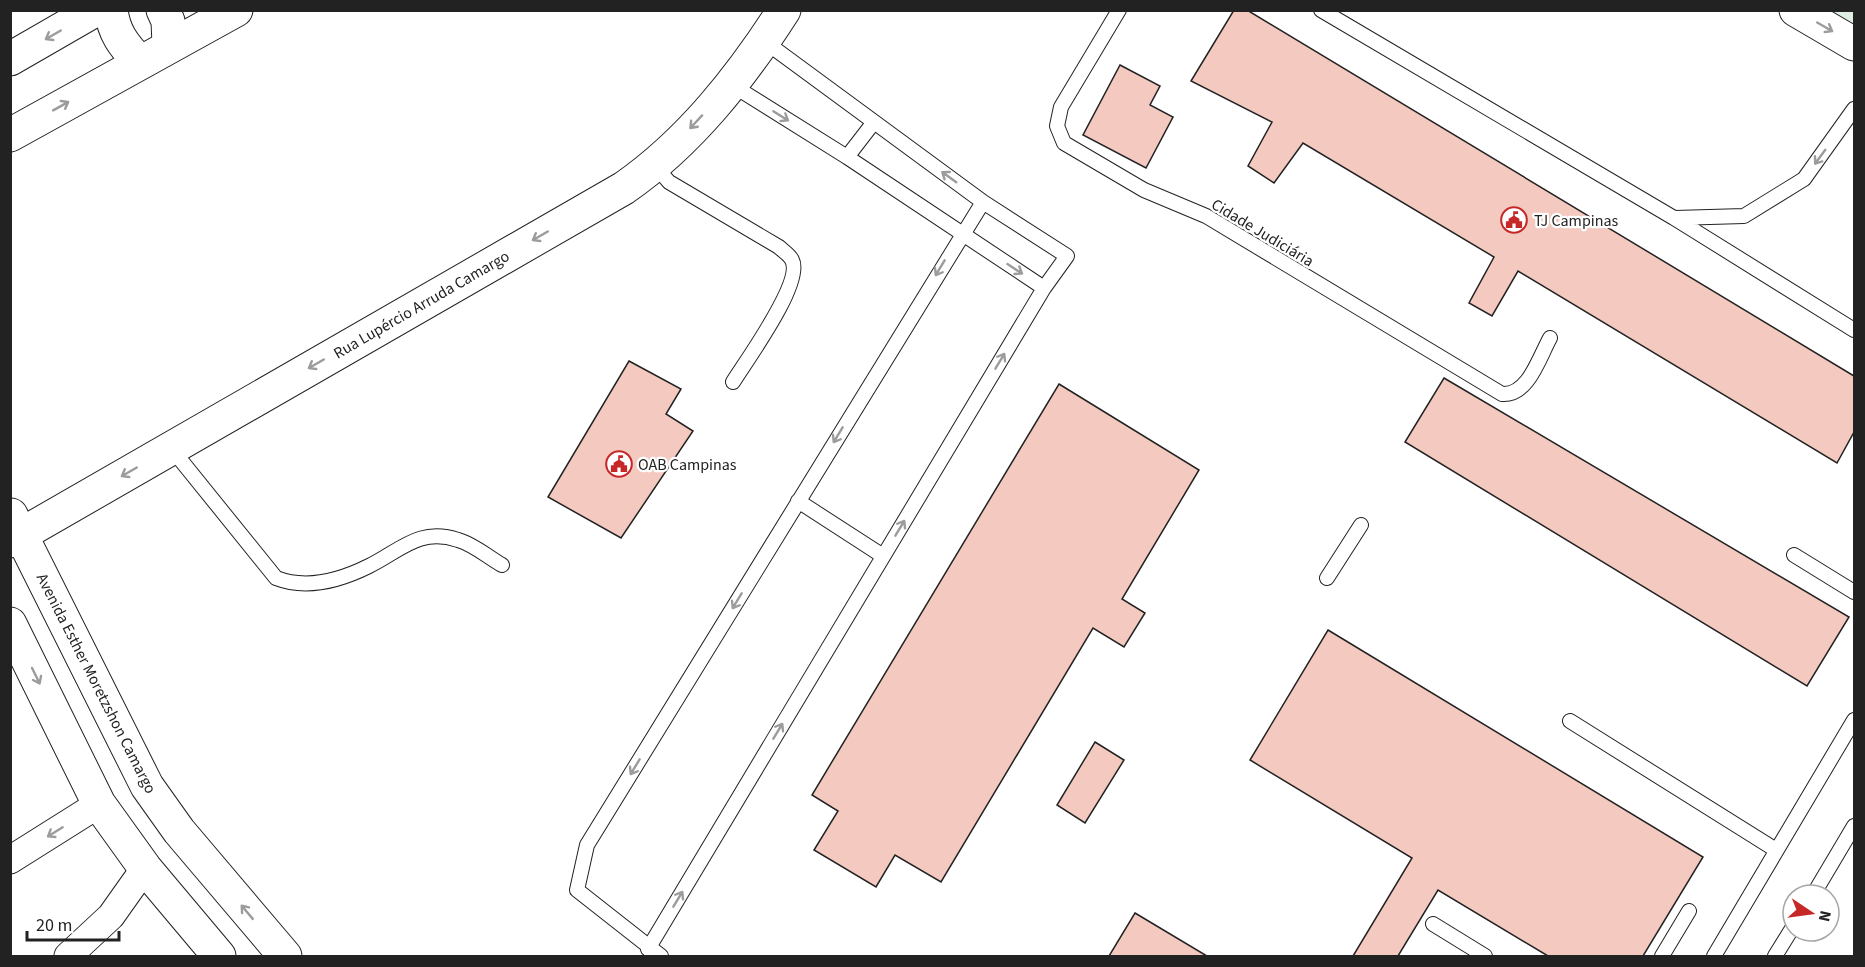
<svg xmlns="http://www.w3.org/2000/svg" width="1865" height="967" font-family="'Source Sans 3',sans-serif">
<rect width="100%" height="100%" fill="#fff"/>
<path fill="#e0efe3" stroke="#6f6f6f" stroke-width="1.5" d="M1827 11H1854V27Z"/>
<path fill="#f3c9c0" stroke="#222" stroke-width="1.5" d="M1234 10H1247L1854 376V432L1837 463 1518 271 1492 316 1469 303 1494 257 1303 143 1274 183 1248 166 1272 122 1191 81Z
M1120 65 1160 86 1150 105 1173 117 1146 168 1083 135Z
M629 361 681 389 666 414 693 431 621 538 548 497Z
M1444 378 1849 617 1807 686 1405 442Z
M1059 384 1199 470 1122 599 1145 613 1124 647 1093 628 941 882 895 855 876 887 814 850 838 811 812 795Z
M1328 630 1703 857 1643 956H1548L1438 890 1398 956H1353L1412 858 1250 760Z
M1095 742 1124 760 1085 823 1057 805Z
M1135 913 1207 956H1109Z"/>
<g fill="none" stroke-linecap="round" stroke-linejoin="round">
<g stroke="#222" stroke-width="16">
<path id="lane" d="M1119 10 1061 107 1057 126 1064 143 1144 190 1206 216 1502 394C1528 396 1539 358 1550 338
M1321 10 1674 218 1854 330
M732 85 847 157 1044 288
M847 157 874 122
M655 166 669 182 779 247C783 251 790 255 792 260 804 282 746 361 733 382
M1675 218 1744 216 1804 179 1854 109
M171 448 276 578C307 590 339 581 369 566 400 551 419 527 458 540 473 544 488 557 502 565
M798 501 883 556
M1794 555 1854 592
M1327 578 1361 525
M1570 721 1776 850
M1813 895 1854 826
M1433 924 1485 956
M648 949 1044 288 1067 256 983 202 764 41
M661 956 577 890 587 845 983 202
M1662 956 1689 911
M1714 956 1854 720
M1775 956 1793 927"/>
</g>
<g stroke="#222" stroke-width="29">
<path id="street" d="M10 860 99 804
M68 956 111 916 145 868"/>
</g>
<g stroke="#222" stroke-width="35">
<path id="secondary" d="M111 10C114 34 124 45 139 62
M163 10 168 21 169 45
M1796 10 1854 44
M10 59 95 10
M10 135 236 10
M11 515 147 786 179 831 285 956
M10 541 624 188C690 142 741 77 784 10
M10 624 99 804 145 868 219 956"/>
</g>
<use href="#lane" stroke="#fff" stroke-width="14"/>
<use href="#street" stroke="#fff" stroke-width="27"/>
<use href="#secondary" stroke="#fff" stroke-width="33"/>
</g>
<defs><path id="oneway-shaft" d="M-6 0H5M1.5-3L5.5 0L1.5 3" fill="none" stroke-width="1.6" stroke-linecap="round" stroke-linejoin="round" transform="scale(1.5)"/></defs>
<g stroke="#9c9c9c">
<use href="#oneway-shaft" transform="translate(1825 27) rotate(30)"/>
<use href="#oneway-shaft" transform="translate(53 35) rotate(150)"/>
<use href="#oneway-shaft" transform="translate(61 106) rotate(-29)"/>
<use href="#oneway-shaft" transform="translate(781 116) rotate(32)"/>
<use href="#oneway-shaft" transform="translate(696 122) rotate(133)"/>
<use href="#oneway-shaft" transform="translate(1820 157) rotate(126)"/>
<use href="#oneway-shaft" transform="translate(949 177) rotate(-144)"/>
<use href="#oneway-shaft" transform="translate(540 236) rotate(150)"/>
<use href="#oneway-shaft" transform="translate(940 268) rotate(121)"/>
<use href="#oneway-shaft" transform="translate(1015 269) rotate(33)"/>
<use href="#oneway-shaft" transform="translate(1000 361) rotate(-59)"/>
<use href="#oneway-shaft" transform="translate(316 364) rotate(150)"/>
<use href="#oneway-shaft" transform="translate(838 435) rotate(121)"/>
<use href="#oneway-shaft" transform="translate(129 472) rotate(150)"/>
<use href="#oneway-shaft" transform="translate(900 528) rotate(-59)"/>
<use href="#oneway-shaft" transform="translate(737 601) rotate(121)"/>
<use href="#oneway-shaft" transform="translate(36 676) rotate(64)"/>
<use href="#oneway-shaft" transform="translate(778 731) rotate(-59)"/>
<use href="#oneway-shaft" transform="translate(635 767) rotate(121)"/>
<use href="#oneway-shaft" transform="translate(55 832) rotate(148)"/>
<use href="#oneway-shaft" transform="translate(678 899) rotate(-59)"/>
<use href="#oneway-shaft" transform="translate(247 912) rotate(-130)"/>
</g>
<defs>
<g id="civic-ring" transform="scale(1.35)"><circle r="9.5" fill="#fff" stroke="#c62828" stroke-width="1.5"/><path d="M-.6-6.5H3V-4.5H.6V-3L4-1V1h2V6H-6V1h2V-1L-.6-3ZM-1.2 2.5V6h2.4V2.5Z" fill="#c62828"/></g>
</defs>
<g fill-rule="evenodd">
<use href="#civic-ring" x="1514" y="220"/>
<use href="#civic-ring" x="619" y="464"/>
</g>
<g text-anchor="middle" stroke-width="4.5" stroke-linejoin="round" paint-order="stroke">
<g font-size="16" fill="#222" stroke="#fff" text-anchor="start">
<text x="1534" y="226">TJ Campinas</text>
<text x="638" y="470">OAB Campinas</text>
</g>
<g font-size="16" fill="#222" stroke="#fff">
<text transform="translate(1263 232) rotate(31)" y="6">Cidade Judiciária</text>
<text transform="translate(421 304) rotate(-30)" y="6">Rua Lupércio Arruda Camargo</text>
<text transform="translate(97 683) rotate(63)" y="6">Avenida Esther Moretzshon Camargo</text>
</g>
</g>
<rect width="1865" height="967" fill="none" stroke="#222222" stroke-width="24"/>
<g transform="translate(1811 913) rotate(103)"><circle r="28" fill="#ffffff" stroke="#a7a7a7" stroke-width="1.5"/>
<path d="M0-4.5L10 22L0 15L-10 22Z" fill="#c62828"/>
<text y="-9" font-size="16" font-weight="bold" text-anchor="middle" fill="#222222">N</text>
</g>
<path d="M27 931v9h92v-9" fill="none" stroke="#222222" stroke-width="3"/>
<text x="36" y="931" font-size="18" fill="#222222" stroke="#ffffff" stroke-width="4.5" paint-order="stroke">20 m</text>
</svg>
